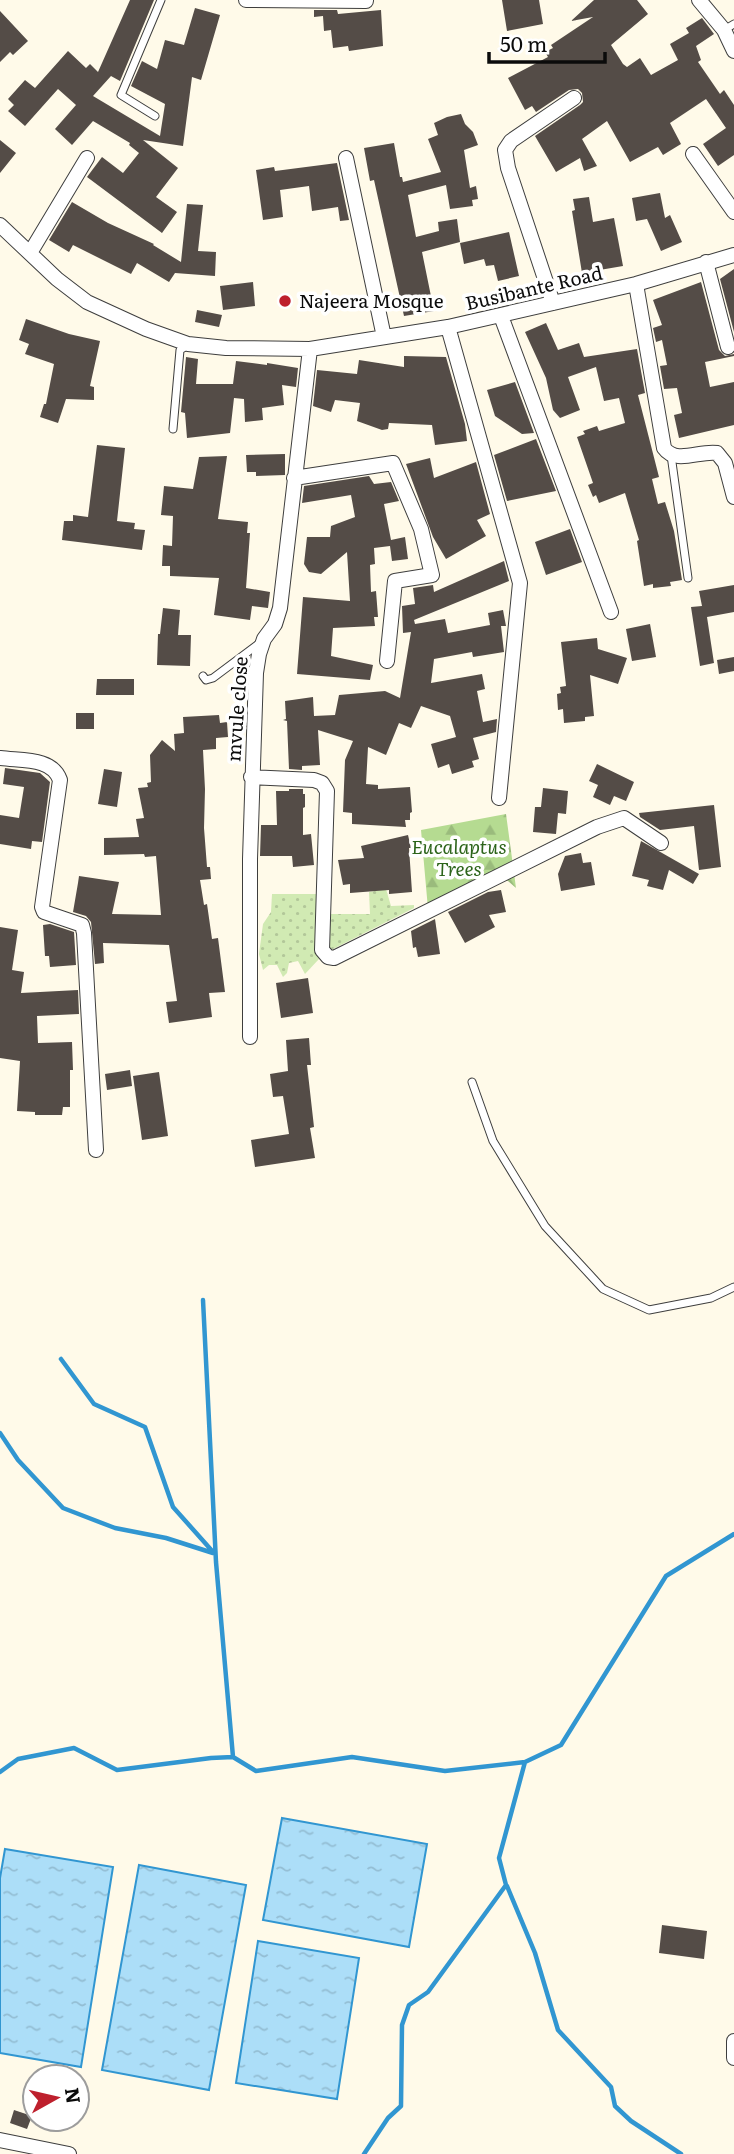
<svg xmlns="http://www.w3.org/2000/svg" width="734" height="2154" font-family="Literata,serif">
<defs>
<pattern id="grass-dots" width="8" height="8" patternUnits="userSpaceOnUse" patternTransform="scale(1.75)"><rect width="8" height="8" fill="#d1eab3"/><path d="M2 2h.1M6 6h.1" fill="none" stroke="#b2c799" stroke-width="1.8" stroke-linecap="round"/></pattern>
<pattern id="forest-firs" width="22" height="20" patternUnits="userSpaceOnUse" patternTransform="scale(1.75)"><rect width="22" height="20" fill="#b5db91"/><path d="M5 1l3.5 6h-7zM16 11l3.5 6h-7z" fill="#9abb7c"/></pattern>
<pattern id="water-ripples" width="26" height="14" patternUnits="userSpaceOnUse" patternTransform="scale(1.75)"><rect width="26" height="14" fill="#acdef8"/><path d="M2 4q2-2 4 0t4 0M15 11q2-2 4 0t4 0" fill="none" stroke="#93bdd3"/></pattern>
</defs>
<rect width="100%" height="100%" fill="#fffae9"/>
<path fill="url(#grass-dots)" d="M386 889 391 906 414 905V908L329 951 330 914H370L369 892Z
M272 894H320L319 959 305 974 298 961 289 963 287 973 283 977 277 965H269L263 970 259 954 263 924 271 912Z"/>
<path fill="url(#forest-firs)" d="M506 814 516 888 508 881 502 880 428 909 421 830Z"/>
<path fill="url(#water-ripples)" stroke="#3196d1" stroke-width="2" d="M282 1818 427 1844 409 1947 263 1920Z
M5 1849 113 1867 81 2067 0 2053V1878Z
M139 1865 246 1885 209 2090 102 2070Z
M258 1941 359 1958 337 2099 236 2083Z"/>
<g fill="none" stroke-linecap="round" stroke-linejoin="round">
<path stroke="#3196d1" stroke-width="4.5" d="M203 1300 216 1562 233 1757
M61 1359 94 1404 145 1427 173 1507 214 1553
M0 1433 18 1460 63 1508 115 1528 166 1538 213 1553
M0 1772 18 1759 74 1748 117 1770 211 1758 233 1757 256 1771 352 1757 445 1771 525 1762 561 1745 666 1576 734 1534
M507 1886 535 1953 558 2030 611 2087 615 2106 631 2121 681 2154
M364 2154 388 2118 401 2106 402 2025 409 2005 428 1992 506 1885 499 1858 525 1762"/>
</g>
<path fill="#544c47" d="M130 0H154L120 81 111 76 93 96 160 136 165 104 131 86 142 61 157 69 165 40 184 45 195 8 220 15 201 80 192 77 183 146 143 140 178 168 156 197 177 212 162 233 87 177 102 157 123 173 139 153 129 145 130 143 93 121 72 145 55 129 76 105 58 89 25 126 8 111 14 105 8 99 25 80 35 88 68 51 86 68 90 64 98 72Z
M502 0H539L543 24 507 31Z
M594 0H637L648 14 611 45 623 64 627 67 640 58 651 75 678 60 670 44 689 33 686 28 702 18 714 34 696 46 701 60 698 62 720 94 724 90 734 105V155L718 166 703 144 726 128 706 99 670 123 681 144 663 155 658 147 630 162 607 121 582 139 597 166 584 171 580 158 556 172 535 136 580 105 583 102 582 93 578 89 569 90 536 112 532 106 525 110 508 78 548 57 545 52 553 48 551 45 593 17 571 21Z
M314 10H337L338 14 381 10 383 46 349 51 348 46 333 48 331 30 324 31 323 16 314 17Z
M0 11 28 41 13 55 10 52 0 62Z
M461 114 465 124 473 132 478 145 464 150 470 188 476 186 478 199 472 200 473 206 450 209 446 185 408 195 416 237 439 231 438 222 457 219 460 242 422 252 434 311 404 316 374 180 370 181 364 148 394 143 400 177H402L403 182 441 172 428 139 438 135 434 123 447 117Z
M0 140 16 153 0 173Z
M337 163 349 220 340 221 338 207 312 211 309 186 280 190 283 217 263 220 256 170 274 167 275 171Z
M660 193 665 218 670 215 682 242 661 251 647 219 636 221 632 198Z
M589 197 593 222 614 218 623 266 582 273 572 211 575 210 573 199Z
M72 202 108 223 154 244 153 245 181 262 187 204 203 205 198 251 216 252 215 276 175 273 169 282 137 263 131 274 73 245 69 252 49 240Z
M509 232 519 276 498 281 494 265 486 266 484 259 464 264 460 243Z
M734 269V332L720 279Z
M253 282 255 306 223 310 220 286Z
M701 282 719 350 725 356 734 354V356L705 362 710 387 734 382V425L679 438 674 415 682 413 677 388 664 389 660 366 667 365 662 340 656 342 653 328 662 325 653 300Z
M197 310 222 315 219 327 195 322Z
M26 319 69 334 100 341 90 386 94 387V400L66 399 58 423 40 417 44 404H46L54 364 25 354 29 344 19 340Z
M546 323 558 350 579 343 584 357 637 349 645 393 638 395 659 477 652 479 658 504 665 502 674 531 682 580 670 582 671 586 653 588V584L644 586 637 541 639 540 625 493 599 503 596 495 593 497 588 485 593 483 577 437 585 434 583 431 597 426 599 431 625 423 619 398 604 401 596 367 568 377 580 410 560 418 553 410 546 378 525 332Z
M404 356 446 357 465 424 467 441 435 445 432 425 389 423 388 429 382 430 357 421 360 403 335 400 331 412 313 406 317 370 357 374 359 360 404 367Z
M186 357 198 359 196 384H233L236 361 267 365V363L298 368 296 387 282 385 284 405 262 408 263 420 245 422 244 399 234 398 230 433 187 438 185 413 181 412Z
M515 382 534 433 522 434 495 416 487 390Z
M536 439 556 491 507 501 494 455Z
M97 445 125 448 117 521 135 523 134 529 145 530 142 550 62 540 64 521H73V515L88 517Z
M285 454V475L256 476V472H247L246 455Z
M227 456 218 519 248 522 247 533H250L246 588 270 592 268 608 252 606 250 620 214 615 219 578 170 576V566H162L163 545 172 546 173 516 161 515 164 486 193 489 199 457Z
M430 458 434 478 476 462 490 514 477 520 486 536 446 559 433 537 406 464Z
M369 476 374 484 391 482 399 501 384 504 391 540 405 537 408 559 392 561 390 546 374 548 375 564 370 565 371 592 376 591 378 617H374L375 626 333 628 331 656 373 665 370 680 297 674 303 597 350 601 347 552 321 574 309 572 304 564 307 537H330L331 526 355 517 351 495 302 503 304 486Z
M570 529 582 562 546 575 535 542Z
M504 561 509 581 414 620 415 624 445 619 448 633 490 625 488 613 503 610 506 626H501L504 652 473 657 472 652 434 659 431 683 482 674 485 689 477 691 483 722 497 719 496 732 473 738 479 759 472 761 474 767 452 774 449 764 438 768 431 744 456 737 450 716 421 706 411 728 399 723 386 755 368 747 366 784 378 785V789L410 787 412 812 410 813V820H405L406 827 352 824V813L343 812 345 760 353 741 318 730 320 765 302 766V770L289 769 287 721 283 720 286 719 285 701 313 697 314 716 335 715 339 695 385 691 400 698 411 632 403 633 402 606 415 604 413 588 433 585 434 592Z
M734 585V612L707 617 714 663 700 666 691 607 702 606 699 591Z
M163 608 180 610 178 635H191L190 666 157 665 158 634H160Z
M650 624 656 657 632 661 626 629Z
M597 638 598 649 627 658 618 684 590 675 594 716 585 717V721L564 723 563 709 558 710 557 694 561 693 560 687 566 686 561 642Z
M734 657V671L719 674 717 660Z
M97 679H134V695H96Z
M76 713H94V729H76Z
M219 715 220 723 227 722 228 737 216 738V749L203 750 205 789 204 828 207 867H210L211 879 200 880 204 905 207 904 212 939 218 938 225 992 209 993 212 1017 169 1023 166 1002 177 1001 169 945 103 943 104 963 95 964 91 922 86 916 73 912 78 883 79 876 119 882 112 914 161 915 156 856 145 857 144 854 104 855V838L139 837 136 819 144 818 138 788 148 787 147 783 151 782 150 755 162 740 175 751 174 734 184 733 183 717Z
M597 764 634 782 626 801 614 796 610 805 593 797 598 785 589 781Z
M5 768 40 773 50 782 42 842 32 841 31 849 0 844V815L19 818 24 787 3 784Z
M104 769 122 772 117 807 98 804Z
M543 788 568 791 566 814 558 813 556 834 533 832 535 807H541Z
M289 789H303V794H305V807L303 808V835L311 834 314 865 293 867 292 856H260L261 825H277L276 791H289Z
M714 805 721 867 699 870 694 826 660 830 640 817 639 813Z
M408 835 411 848H409L412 892 389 894V890L350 893V884L343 885 338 860 364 858 361 846Z
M641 841 699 874 693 884 669 870 663 890 647 886 649 880 632 876Z
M581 853 583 863 591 862 595 885 561 891 558 874 565 856Z
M501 890 506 912 489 915 495 927 465 943 448 912 488 892Z
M435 919 440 954 418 957 416 947 413 948 411 931Z
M50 924 74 932 76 965 50 967 49 956H45L43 925Z
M0 927 18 930 12 970 24 972 21 993 78 990 79 1014 37 1016 38 1043 72 1042 73 1070H70V1107H63L62 1115H35V1112L17 1111 20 1061 0 1058Z
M308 978 313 1013 281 1018 276 983Z
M309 1038 311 1065H307L314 1127 310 1128 315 1158 255 1167 251 1140 289 1134 283 1096 273 1097 270 1074 288 1071 286 1040Z
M130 1070 132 1086 107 1090 105 1074Z
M159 1072 168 1136 142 1140 133 1076Z
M662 1925 707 1931 704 1959 659 1953Z
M14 2110 32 2116 27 2129 10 2123Z"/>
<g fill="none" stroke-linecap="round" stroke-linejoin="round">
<g stroke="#3e3e3e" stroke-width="9">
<path id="service" d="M724 30 734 24
M155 116 121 95 161 0
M173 429 180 350 188 345
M671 455 688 578
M203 676 206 680 213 678 261 642
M472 1082 493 1141 545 1226 603 1289 649 1310 711 1298 734 1287"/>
</g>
<g stroke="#3e3e3e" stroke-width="16">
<path id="minor" d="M246 0 366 1
M699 0 724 30 734 51
M693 154 734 212
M346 158 384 337
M0 225 57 279 87 302 146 329 188 344 226 348 310 349 448 327 636 284 734 255
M30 253 87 158
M706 262 728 347
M636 284 664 448C676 465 700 450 717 453L725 463 734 497
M553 303 508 168 505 150 511 141 574 98
M501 316 611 612
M448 327 520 583 499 798
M294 478 393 463 421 529 432 575 395 581 387 661
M0 758C21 761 52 757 60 780L42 907 44 912 82 925 84 933 96 1150
M251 777 314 780 322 783 327 791 322 950 328 957 334 958 597 827 624 818 661 843
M250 1037V859L256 673 259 654 264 639 275 624 280 608 310 349
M734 2041V2058
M0 2140 69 2154"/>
</g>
<use href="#service" stroke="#fff" stroke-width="7"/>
<use href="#minor" stroke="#fff" stroke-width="14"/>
</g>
<circle fill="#be202d" stroke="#fff" stroke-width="2.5" cx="285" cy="301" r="7"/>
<g text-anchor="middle" stroke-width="7" stroke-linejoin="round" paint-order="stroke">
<g font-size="19" fill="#0b0b0b" stroke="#fff">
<text transform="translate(534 288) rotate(-13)" y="7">Busibante Road</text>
<text transform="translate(237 709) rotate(-86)" y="7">mvule close</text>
</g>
<g font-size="19" fill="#0b0b0b" stroke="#fff" text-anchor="start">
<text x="299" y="308">Najeera Mosque</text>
</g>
<g font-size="19" font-style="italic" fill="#2c641a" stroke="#fff">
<text x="459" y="854">Eucalaptus<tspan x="459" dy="22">Trees</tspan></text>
</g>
</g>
<g transform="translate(56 2098) rotate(82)"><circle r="33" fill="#ffffff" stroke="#9d9d9d" stroke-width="2"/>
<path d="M0-5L12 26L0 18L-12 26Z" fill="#be202d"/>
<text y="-10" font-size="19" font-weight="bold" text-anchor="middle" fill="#0b0b0b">N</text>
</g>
<path d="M489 52v10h116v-10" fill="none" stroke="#0b0b0b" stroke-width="3.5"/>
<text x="500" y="52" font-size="21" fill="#0b0b0b" stroke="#ffffff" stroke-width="5" paint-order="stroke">50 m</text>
</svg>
